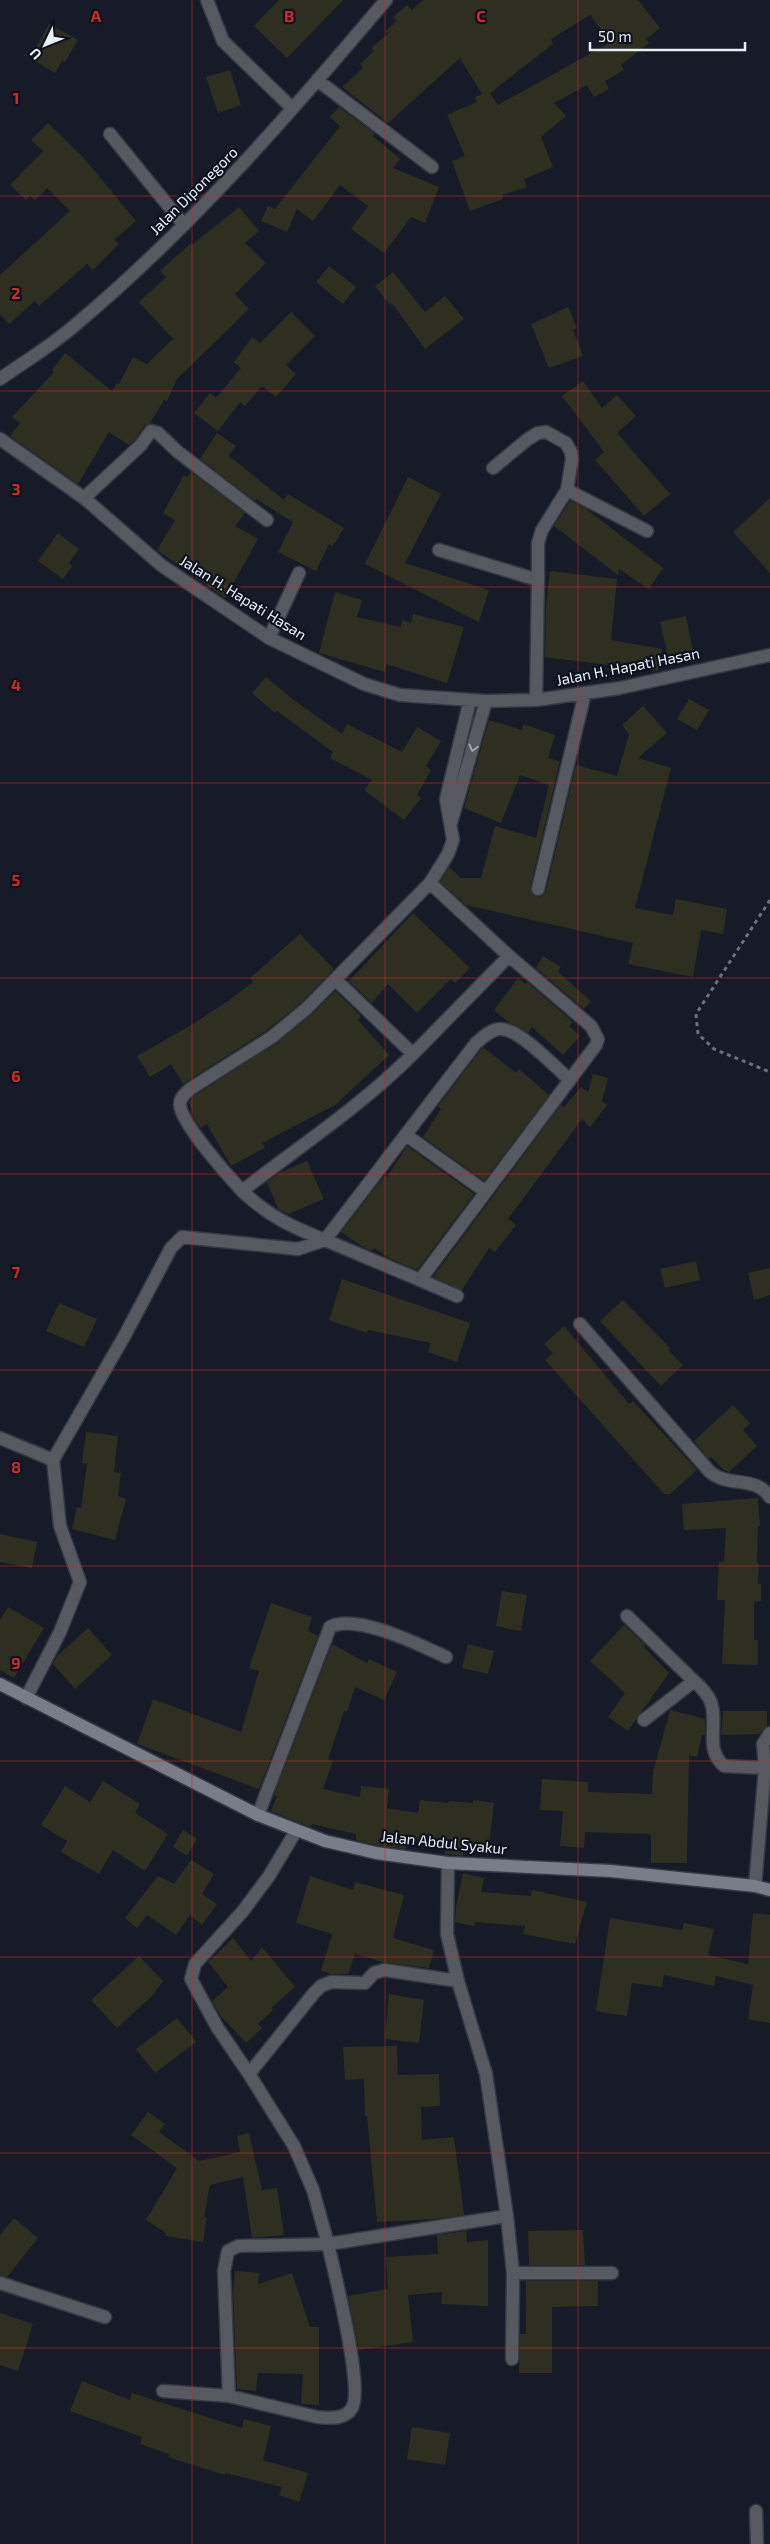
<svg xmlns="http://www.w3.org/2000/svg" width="770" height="2544" font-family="'Exo 2',sans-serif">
<rect width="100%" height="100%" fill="#161b27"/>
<path fill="#2f2f21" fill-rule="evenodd" d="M279 0H343L287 58 254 26Z
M423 0H638L660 28 646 39 649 43 621 65 624 70 605 81 609 89 594 97 587 85 554 103 566 116 541 137 553 167 524 179 527 187 502 195 503 199 470 211 452 161 465 156 447 115 477 102 475 97 482 94 460 58 388 123 342 87 363 68 360 64 374 51 371 48 388 34 385 31 397 21 393 17 407 5 412 10ZM590 15 611 42 498 105 490 93 553 44 551 39Z
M49 24 78 40 65 62 62 61 55 73 30 58Z
M230 70 241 105 218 113 206 77Z
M339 107 375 134 373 136 400 159 393 168 439 187 425 223 411 217 384 253 351 229 368 206 340 185 313 221 297 209 287 232 261 221 268 206 275 209 340 126 330 117Z
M48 123 84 158 136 221 114 240 119 244 93 270 87 264 39 306 35 301 9 324 0 314V275L70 211 47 188 35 200 30 196 26 200 10 185 43 151 31 140Z
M239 207 259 231 245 243 266 263 235 294 249 309 177 379 167 401 164 400 150 423 144 426 135 440 129 445 109 432 78 484 10 436 20 423 12 417 54 372 52 370 65 353 112 391 117 383 119 384 133 357 147 364 173 339 139 302 166 277 160 271 191 243 192 245Z
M329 266 356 287 343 304 316 282Z
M393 272 425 312 445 296 464 319 425 349 392 303 390 305 375 286Z
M568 307 577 328 573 330 583 356 549 368 531 324Z
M291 312 315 336 286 365 296 374 276 397 262 386 245 406 240 402 218 431 194 413 210 393 216 398 241 368 234 362 252 337 260 343Z
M583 381 602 408 617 395 636 416 617 433 670 494 644 516 595 460 604 452 562 396Z
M217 433 236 446 229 456 284 500 288 494 344 528 333 546 329 544 316 571 278 552 293 522 256 499 255 501 200 459Z
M191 472 245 513 235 526 258 539 225 598 157 550 175 520 163 513 184 475 187 477Z
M408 477 441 494 405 563 489 590 479 622 365 564Z
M770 498V573L733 532Z
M570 501 585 508 663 568 649 589 619 569 618 575 554 526Z
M58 533 79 549 69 563 72 566 63 579 38 561Z
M550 571 617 579 611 640 662 649 658 671 606 663 608 665 545 657 546 605Z
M335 592 362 600 357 617 401 627 402 620 411 623 413 614 464 627 447 683 386 664 385 672 319 653Z
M686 616 693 652 668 657 660 622Z
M266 677 295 701 342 734 347 724 402 752 417 727 441 741 426 766 431 770 417 795 421 798 404 820 364 790 372 780 330 758 333 752 277 711 275 713 252 693Z
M689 699 709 710 697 730 677 719Z
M643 706 667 733 638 758 671 768 635 908 673 915 676 899 727 909 723 934 701 930 693 977 628 964 633 943 466 905 440 882 449 867 461 878H481L495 826 536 838 549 785 520 775 501 823 464 808 489 720 522 730 523 724 555 735 548 758 560 761 530 888 533 895 540 897 546 891 576 765 617 776 629 734 622 725Z
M413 913 470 968 455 983 451 979 417 1013 388 984 372 1003 349 981Z
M300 934 334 969 301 1003 267 1030 183 1084 171 1064 150 1077 137 1056 193 1024 228 1001 253 982 250 978Z
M543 956 561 967 558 972 591 1001 584 1009 536 968Z
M518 978 526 984 527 982 573 1022 569 1026 580 1036 563 1055 532 1027 528 1033 508 1022 494 1010Z
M335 991 361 1016 358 1020 389 1055 335 1105 262 1143 265 1148 231 1166 207 1124 201 1128 195 1120 189 1102 195 1095 277 1043 311 1015Z
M483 1047 516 1073 519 1069 549 1095 484 1181 423 1137 441 1109 438 1106Z
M593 1074 608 1078 602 1101 607 1105 590 1127 582 1119 508 1219 516 1225 495 1252 489 1248 462 1290 433 1277 561 1105 564 1107 581 1087 588 1092Z
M407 1146 474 1194 417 1270 389 1258 374 1248 372 1251 363 1247 341 1232 385 1175 387 1177Z
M307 1161 324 1199 288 1214 278 1209 267 1182 281 1172Z
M696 1261 700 1280 665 1288 660 1269Z
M770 1268V1295L754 1300 748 1273Z
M342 1279 470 1323 457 1362 428 1352 431 1343 368 1330 367 1333 329 1320Z
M623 1300 670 1348 668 1350 683 1365 661 1386 600 1321Z
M59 1303 97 1319 84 1347 46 1331Z
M564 1326 629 1404 633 1401 697 1470 670 1494H664L545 1360 553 1353 544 1344Z
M733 1405 750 1423 743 1430 757 1446 729 1472 724 1470 711 1457 709 1459 694 1441Z
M86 1432 118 1436 114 1472 121 1473 118 1496 126 1499 115 1540 72 1529 77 1507 81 1508 87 1464 82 1463Z
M758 1498 760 1526H758L757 1563H759L758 1584H761V1601H754V1640H758V1665L722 1664 725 1600H717L719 1562H724L726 1528 684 1530 682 1504Z
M0 1534 37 1542 32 1568 0 1562Z
M502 1591 527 1595 521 1631 496 1626Z
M271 1603 312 1617 308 1631 318 1636 259 1789 137 1744 153 1699 241 1732 259 1671 249 1668Z
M8 1607 44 1628 14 1678 0 1670V1620Z
M624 1625 645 1645 644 1647 669 1673 628 1731 608 1717 625 1693 590 1661Z
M88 1628 112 1655 75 1689 53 1664 57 1656Z
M332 1644 367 1663 369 1659 397 1672 384 1700 355 1687 347 1712 344 1711 328 1759 333 1761 323 1789 360 1797 361 1786 389 1789 387 1808 418 1813 420 1800 448 1803 449 1801 473 1803V1800L494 1803 489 1845 464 1842 463 1856 445 1854 446 1843 407 1838 406 1849 377 1845 356 1840V1834L312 1824 311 1827 271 1811 277 1796 274 1795Z
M468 1644 494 1651 488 1674 462 1668Z
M670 1710 705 1719V1735H702L697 1757 689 1755 687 1863H651V1834L585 1832 584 1848 560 1846 563 1811 540 1810 542 1779 588 1782V1792L652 1794 653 1769H654Z
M723 1711H767V1726L759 1734 721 1735Z
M103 1781 140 1804 135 1813 168 1834 145 1871 113 1850 99 1874 61 1852 67 1841 41 1825 65 1786 90 1802Z
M183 1830 197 1839 187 1856 173 1847Z
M191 1860 214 1874 202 1894 217 1904 202 1925 190 1915 176 1935 147 1915 137 1928 125 1918 158 1876 174 1884Z
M463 1873 484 1878 481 1892 531 1896 532 1890 587 1902 575 1944 523 1934 525 1926 475 1922 474 1926 455 1922 456 1907Z
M310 1876 353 1890 355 1882 404 1895 393 1938 434 1950 429 1968 383 1962 355 1954 348 1974H331L321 1971 332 1934 296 1923Z
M753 1913 770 1915V2023L748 2019 753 1985 716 1976 714 1986 664 1975 662 1987 632 1983 627 2016 596 2011 610 1918 682 1930 684 1923 714 1929 708 1955 748 1964Z
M233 1938 251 1961 262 1947 295 1987 271 2008 273 2010 258 2024 262 2028 246 2043 220 2015 212 2001 228 1987 208 1962Z
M139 1956 163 1981 151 1997 117 2028 91 2000Z
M389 1994 424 2000 419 2043 385 2039Z
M177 2018 196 2042 155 2073 136 2049Z
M397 2046 398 2075 439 2074 440 2106 421 2107 422 2140 454 2137 464 2215 435 2219 377 2222 367 2116H365L364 2079 345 2080 343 2047Z
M148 2112 165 2124 159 2132 199 2161 240 2152 237 2136 249 2133 262 2190 277 2188 284 2235 252 2238 243 2177 210 2185 204 2217H207L203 2242 166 2236V2233L146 2220 177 2168 131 2135Z
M14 2218 38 2238 7 2277 0 2275V2235Z
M583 2230 585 2265H529L528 2231Z
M466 2231 467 2242 488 2240V2306L441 2304 442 2292 408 2295 413 2342 359 2350 348 2296 388 2289 386 2257 438 2254 437 2235Z
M235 2271 259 2273 258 2284 292 2273 310 2327H319V2405L301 2404 303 2374 258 2373 256 2391 237 2389 233 2292Z
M526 2281H598V2306L552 2307V2373H519L520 2334H526Z
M0 2313 33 2324 18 2371 0 2365Z
M82 2381 130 2400 132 2393 242 2428 244 2419 271 2426 263 2460 308 2473 299 2502 279 2495 282 2487 225 2473V2475L168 2457 169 2454 140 2444 142 2437 70 2411Z
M412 2427 450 2433 445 2465 407 2459Z"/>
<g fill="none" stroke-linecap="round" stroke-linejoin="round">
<g stroke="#343944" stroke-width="15">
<path id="lane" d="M207 0 223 41 292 108
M756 2511 757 2544"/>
</g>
<g stroke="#343944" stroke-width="15">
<path id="street" d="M317 80 432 167
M110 134 184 225
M0 379C24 362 51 346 74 326 190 229 289 115 386 0
M0 439 84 498 161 565 269 638 364 684 400 695 486 701 536 700 620 688 770 655
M493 468 528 439 538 433 546 432 566 443 571 452 572 459 567 490 542 530 538 543V580
M567 490 647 531
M84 498 141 445 151 431 158 433 178 452 267 520
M439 550 538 580 536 700
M269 638 299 573
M451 823 486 701
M538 889 585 693
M336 980 413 1054 509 956
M413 1054C361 1106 300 1146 242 1191 228 1176 181 1123 180 1105 179 1098 186 1093 190 1089L272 1037 306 1009 430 883
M406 1135 486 1192
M242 1191C270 1217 290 1226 325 1240
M420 1280 325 1240 476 1043C483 1037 490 1030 499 1029 518 1027 555 1067 570 1080
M457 1296 420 1280 596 1045 598 1039 591 1026 509 956 430 883 448 854 453 840 446 799 470 700
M580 1324 710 1472C729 1488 755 1475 770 1497
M0 1438 53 1460
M627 1616 694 1681
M26 1698 60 1632 80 1582 60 1526 53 1460 125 1335 171 1248 182 1237 298 1249 325 1240
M644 1720 694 1681C702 1688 710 1696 712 1706 717 1728 705 1749 724 1766L765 1768
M258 1815 330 1627C356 1613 420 1645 446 1657
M448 1863 447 1934 458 1981 486 2074 507 2216 513 2273 512 2359
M755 1886 765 1768 763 1744 770 1733
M458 1981 384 1970 374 1973 365 1983 331 1982 321 1986 314 1993 249 2074 294 2146 313 2190 328 2244 238 2246 228 2251 224 2271 229 2396 317 2417C329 2418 345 2420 352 2408 364 2388 334 2271 328 2244L507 2216
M249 2074 217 2027 191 1979 195 1964 243 1911 269 1876 296 1831
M513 2273H612
M0 2283 105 2317
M163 2391 229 2396"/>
</g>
<g stroke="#343944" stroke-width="15">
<path id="secondary" d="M0 1684 258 1815 325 1841 376 1853 448 1863 611 1871 755 1886 770 1890"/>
</g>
<path stroke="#6b707a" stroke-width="3" stroke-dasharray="4 4" stroke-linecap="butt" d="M770 900 696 1014 698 1034 714 1049 770 1072"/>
<use href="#lane" stroke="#565960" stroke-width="12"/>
<use href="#street" stroke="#565960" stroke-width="12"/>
<use href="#secondary" stroke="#787d87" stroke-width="12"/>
</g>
<defs><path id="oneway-chevron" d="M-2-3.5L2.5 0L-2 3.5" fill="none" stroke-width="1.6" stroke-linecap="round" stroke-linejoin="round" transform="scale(1.25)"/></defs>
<use stroke="#a0a4ab" href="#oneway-chevron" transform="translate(473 748) rotate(105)"/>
<path fill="none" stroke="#d62828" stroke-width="1" stroke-opacity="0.55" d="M192 0V2544M385 0V2544M578 0V2544M0 196H770M0 391H770M0 587H770M0 783H770M0 978H770M0 1174H770M0 1370H770M0 1566H770M0 1761H770M0 1957H770M0 2153H770M0 2348H770"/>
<g text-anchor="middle" stroke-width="4.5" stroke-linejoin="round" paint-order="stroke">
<g font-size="15" fill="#eaeef6" stroke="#0d121d">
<text transform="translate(194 191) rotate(-45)" y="5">Jalan Diponegoro</text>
<text transform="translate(243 598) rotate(32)" y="5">Jalan H. Hapati Hasan</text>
<text transform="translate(628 667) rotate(-11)" y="5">Jalan H. Hapati Hasan</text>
<text transform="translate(444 1843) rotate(6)" y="5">Jalan Abdul Syakur</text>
</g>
</g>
<g font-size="16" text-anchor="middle" font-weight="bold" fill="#d62828" stroke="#0d121d" stroke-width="4.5" stroke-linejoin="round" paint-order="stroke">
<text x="96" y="22">A</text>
<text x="289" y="22">B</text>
<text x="481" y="22">C</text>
<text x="16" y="104">1</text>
<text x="16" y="299">2</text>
<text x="16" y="495">3</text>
<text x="16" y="691">4</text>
<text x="16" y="886">5</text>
<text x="16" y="1082">6</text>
<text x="16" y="1278">7</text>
<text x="16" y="1473">8</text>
<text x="16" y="1669">9</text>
</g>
<g transform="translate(45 45) rotate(227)" stroke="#0d121d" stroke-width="4" paint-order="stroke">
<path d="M0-4L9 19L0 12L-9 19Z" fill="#eaeef6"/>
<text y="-8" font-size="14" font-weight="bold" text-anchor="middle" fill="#eaeef6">U</text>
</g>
<path d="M590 42v8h155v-8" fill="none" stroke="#eaeef6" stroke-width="2.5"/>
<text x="598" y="42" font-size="15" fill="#eaeef6" stroke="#0d121d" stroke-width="4" paint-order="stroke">50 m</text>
</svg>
